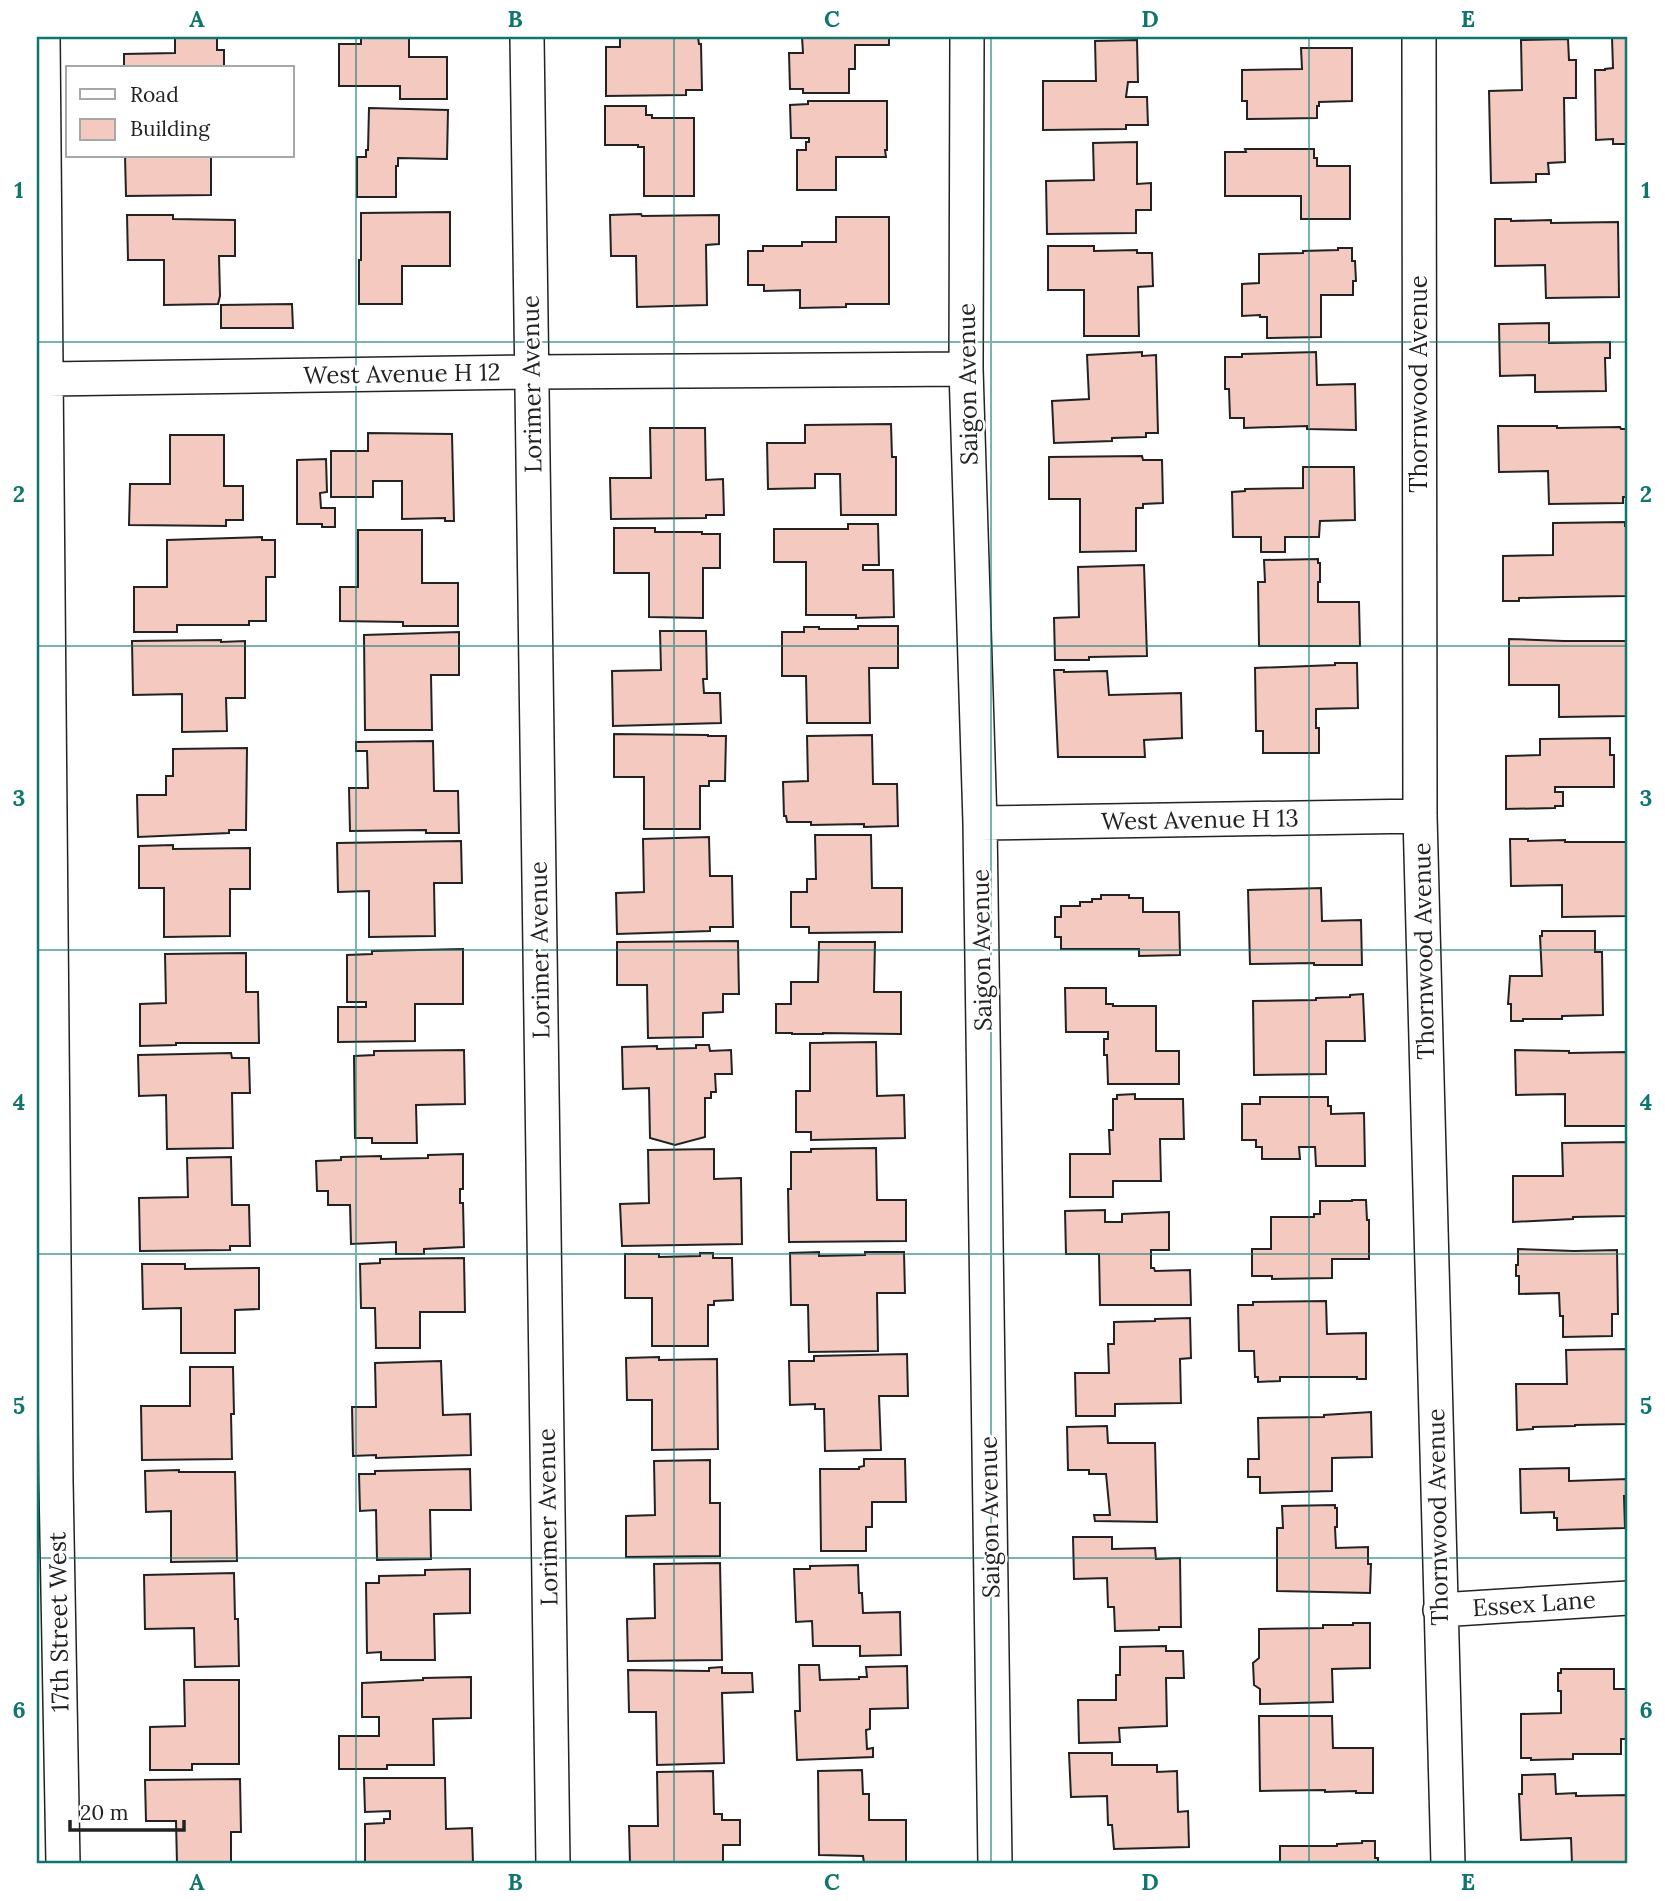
<svg xmlns="http://www.w3.org/2000/svg" width="1665" height="1901" font-family="Lora,serif">
<rect width="100%" height="100%" fill="#fff"/>
<path fill="#f3c9c0" stroke="#222" stroke-width="2" d="M175 37H217V50H224V68H124V54L175 53Z
M361 37H409V57H447V99H400V86H339V44H361Z
M620 37H698L699 44H701L702 90H686V95L606 96V47H620Z
M802 37H889V45H855V69H849V93H803V89H790L789 53H803Z
M1612 37H1628V144H1613V139L1596 140 1595 70H1605V69L1613 68Z
M1568 39 1569 60H1576V98H1564L1565 162 1548 163 1549 174H1536V182L1491 183 1489 91 1522 90 1521 40Z
M1137 40 1138 82H1128L1126 97H1147L1148 125H1126V129L1043 130V81H1096L1095 41Z
M1301 48H1352V101L1319 102V106H1317V118L1247 119V101H1242V70L1302 69Z
M808 101H887V150H885L886 157H836V190H797V150H806V142H809V138H791L790 105 808 104Z
M605 106H646V115H652V118H694V196H644V147H638V145H605Z
M369 108 448 110 447 159 398 158V166H396V197H357V157H366V150H368Z
M1137 142V184L1151 183V210H1136V233L1047 234 1046 181 1094 180 1093 143Z
M1245 149H1314V158H1317V166H1350V219H1301V196H1225V152H1246Z
M125 156H211V195L126 196Z
M450 212V266H402V304H359V260H361V213Z
M641 214 642 216 719 215V244L706 245 707 305 637 307 636 256H611L610 215Z
M127 215H173V219L235 220V256H219L220 296 218 304 164 305V260H128Z
M836 217H889V304H846V307L800 308V290L764 291V285H748V251H763V246H802V242H836Z
M1495 219H1511V221L1551 220V223L1618 222 1619 297 1546 298 1545 265 1495 266Z
M1048 246H1094V251L1137 250V253H1152L1153 286 1138 287 1139 336H1084V290H1048Z
M1338 248H1352V261H1355L1356 281H1353V295H1321V337L1267 338V317H1260V315L1242 316V284L1259 283V254L1303 253V251L1338 250Z
M292 304 293 328H221V305Z
M1549 323V343L1610 342V358H1605L1606 391 1535 392V375L1500 376 1499 324Z
M1142 352V356L1156 355 1158 433H1146V437L1112 438V441L1054 443 1052 401 1089 399 1087 355Z
M1316 352 1317 385 1355 384 1356 430 1307 429V426L1244 428V418H1230L1229 389H1225V357H1242V354Z
M891 424 892 457H896V515H841L840 474H815V488L768 489 767 443H805V425Z
M1498 426H1557V428L1620 427 1621 429H1628V497H1623V503L1549 504 1548 471 1499 472Z
M650 428H705L706 480 723 479 724 515H706V518L611 519 610 478H651Z
M368 433 452 434 454 521H445V518L402 519V481H373V497H331V451H368Z
M170 435H224V486H243V520H226V526L129 525 130 484H170Z
M1142 456 1143 460H1162L1163 503 1143 504V508H1136V551L1080 552V499H1049V457Z
M326 459 327 492 320 493 321 508H335V527H322V524H297V460Z
M1303 467H1354L1355 520 1320 521 1319 537H1285V552H1261V537H1233L1232 492 1245 491V489L1303 488Z
M1625 522V526H1628V554H1626V560H1628L1627 596 1563 597 1519 598V601H1503V556L1553 555V523Z
M848 524H878L879 565H863V570H893L894 617 856 618V615H806V562H774V529H848Z
M614 528H655V532H702V534H720V568H703V618L649 617V573H614Z
M358 530H422V583H458V626H403V622L340 621V587H358Z
M262 537V540H275V577H266V621H249V625H177V632H134V587H167V540Z
M1318 559V563H1320V582H1318V602H1359L1360 646H1259L1258 582H1265L1264 560Z
M1144 565 1147 656 1089 657V660H1055L1054 618 1079 617 1078 567Z
M858 626H898V668H869L870 723H807L806 676H782V632H804V627H819V629H858Z
M660 631H706L707 679H703L704 693H720L721 723 613 726 612 671 661 670Z
M459 632V675H431L432 730H365L364 635Z
M1509 639 1564 641H1628V716L1559 717V685H1509Z
M221 640V642L245 641V698H226L227 731 182 732V694L133 695 132 641Z
M1335 663H1357L1358 708 1316 709V728H1319V753H1263V731H1256L1255 668 1335 665Z
M1054 670H1064V672L1107 671 1109 695 1181 693 1182 738 1144 740 1145 757H1058Z
M614 734 708 735V736H726L725 781H709V786H700V829H644V777H614Z
M872 735 873 784H897L898 826 864 827V824L811 825V822H787L786 816H784L783 782 808 781 807 736Z
M1610 738V755H1614V787H1555V792H1563V806H1555V808L1506 809V756L1540 755V739Z
M433 741 434 791H458L459 833H426V830L350 831 349 788H368L367 751H356V742Z
M247 748 246 830H229V833L138 837 137 795H166V776H173V749Z
M815 835H871L872 888H902V932L809 933V927H791V892H807V879H816Z
M709 837 710 876H732L733 927H710V931L617 934 616 893 644 892 643 839Z
M1510 839H1528V841L1565 840V842H1628V916L1562 917V885L1511 886Z
M461 841 462 883H434L435 936 369 937V891L338 892 337 843Z
M173 845V849L250 848V889H230V936L164 937V888H139V846Z
M1321 888 1322 921 1361 920 1362 965H1314V963L1250 964 1248 890Z
M1101 895H1129V898H1143V912H1179L1180 955 1139 956V949H1061V937H1055V917H1061V906H1080V902H1092V899H1101Z
M1542 931H1595V952H1602L1603 1015 1562 1016V1019H1523V1021H1511V1004H1508L1510 976H1542L1540 936H1542Z
M738 941 739 994H723V1012L703 1013V1037L648 1038 647 985H617V942Z
M819 942H875L874 992H901V1034L823 1033V1034H792V1033H776V1004H791V982H818Z
M463 949V1004H415V1041L338 1042V1007H366V1002H347V955L372 954V951Z
M246 953V992H258L259 1043H176V1045L140 1046V1004L166 1003 165 954Z
M1065 988H1106V1004H1113V1006H1156V1051H1179V1084H1108L1107 1055H1104V1039H1108V1032H1066Z
M1363 994 1365 1041H1326V1074L1254 1075 1253 1001 1316 1000V998L1350 997V995Z
M876 1042 877 1096 904 1095 905 1138 811 1140V1132H796V1091H810V1043Z
M696 1045H709L710 1051 731 1050 732 1074H715L716 1092H711V1098H705V1137L675 1145 650 1138 649 1088 623 1089 622 1047 657 1046V1049L696 1048Z
M464 1050 465 1104 416 1105 417 1143H372V1138H355L354 1056 374 1055V1051Z
M1515 1050 1569 1051V1053L1628 1052V1126H1565V1094L1516 1095Z
M231 1053 232 1058H249L250 1093H232L233 1148 167 1149 166 1095 139 1096 138 1055Z
M1135 1094V1099H1183L1184 1139H1160L1161 1181H1113V1197H1070V1154H1110L1109 1130H1113V1099H1117V1095Z
M1260 1097H1328V1106H1331V1114L1364 1113 1365 1166H1316L1315 1147H1299L1300 1159H1262V1147H1256V1140H1242V1104H1260Z
M1628 1142V1216L1573 1217V1219L1513 1222V1176H1563L1562 1143Z
M876 1148 877 1200H906V1241L789 1242 788 1189H791V1152H811V1149Z
M714 1149V1179L741 1178 742 1244 622 1246 620 1204 649 1203 648 1150Z
M463 1154V1189H460V1203H463L464 1247 424 1249V1254H396V1242L351 1244 350 1205H328V1191H317L316 1161 341 1160V1157L381 1156V1159L428 1158V1155Z
M231 1157 232 1205H249L250 1246H230V1250L140 1251 139 1198 188 1197 187 1158Z
M1352 1200H1366L1367 1220H1369V1259H1332V1278L1272 1279V1276H1252V1249H1271V1217H1314V1214H1320V1201H1352Z
M1105 1210V1222H1122V1214L1169 1212V1250H1151V1268H1154L1155 1271 1190 1270 1191 1305H1100L1099 1254H1066L1065 1211Z
M1518 1249 1574 1251 1617 1250 1618 1314H1612V1336L1563 1337V1316H1560L1559 1293 1519 1294V1276H1516V1265H1518Z
M819 1252V1256L865 1255V1252H904L905 1293H877L878 1351 809 1352 808 1305H791L790 1253Z
M700 1253H713V1258H732L733 1300 714 1301V1305H708V1346H652V1298H625V1254H659V1257L700 1256Z
M464 1258 465 1312H420V1348H376L375 1308H361L360 1264 380 1263V1259Z
M142 1264H185V1269L259 1268V1309L235 1310V1353H181V1308L143 1309Z
M1326 1301 1327 1334 1366 1333V1379H1357V1377H1280V1381L1258 1382V1377H1255L1254 1351H1239L1238 1305H1253V1302Z
M1190 1318 1191 1358 1180 1359 1181 1403 1115 1404V1416H1076L1075 1373H1109L1108 1344H1114V1322L1155 1321V1319Z
M1628 1349V1424L1575 1425V1426L1533 1427V1429L1517 1430 1516 1384H1567L1566 1350Z
M907 1354 908 1396H879L881 1450 825 1451 824 1409H815V1404L790 1405 789 1361H814V1356Z
M659 1357V1360L717 1359 718 1449 652 1450V1400H627L626 1358Z
M441 1361 443 1415 470 1414 471 1455 376 1458V1455L353 1456 352 1407H376L375 1363Z
M190 1367H233L234 1414H231L232 1459 142 1460 141 1406H190Z
M1371 1412 1372 1457 1332 1458V1491L1260 1493V1477H1248V1459H1259L1258 1418 1324 1417V1415Z
M1107 1426 1108 1443H1155L1157 1522 1095 1521 1094 1515H1110L1106 1474H1089V1470H1068L1067 1427Z
M864 1459H905L906 1502H872V1527H866V1551H821L820 1469H859V1467L864 1466Z
M710 1460V1503H720V1556L626 1557V1516L655 1515 654 1461Z
M1569 1468V1481L1628 1479V1496H1624L1625 1528 1557 1530V1518H1554V1512L1521 1513 1520 1469Z
M470 1469 471 1510H430L431 1559 377 1560 376 1510 360 1511 359 1474H375V1471Z
M179 1470V1472H235L237 1561 171 1562V1511L146 1512 145 1471Z
M1335 1505V1508H1337V1527H1335L1336 1548 1368 1547V1564H1371L1370 1593 1277 1591V1528H1283L1282 1506Z
M1073 1537H1112V1549L1155 1548 1156 1559 1180 1558 1181 1627H1159V1630L1115 1631 1114 1607H1108L1107 1578 1074 1579Z
M720 1563 722 1660 628 1661 627 1619 655 1618 654 1564Z
M858 1565 859 1593H862L863 1613 900 1612 901 1655 860 1656V1646H813L812 1621 796 1622 794 1569H810V1566Z
M470 1569V1613L434 1614 435 1660H381V1652L367 1653 366 1583H379V1576L425 1575V1570Z
M234 1573 235 1619H238L239 1666 195 1667 194 1628 145 1629 144 1575Z
M1353 1623H1370V1668L1332 1669 1333 1702 1260 1704V1689L1254 1685 1253 1663 1259 1658V1629L1323 1628V1625H1353Z
M1166 1646V1651H1183L1184 1678H1166L1167 1726 1119 1728 1120 1742 1079 1743 1078 1700H1116V1675H1120V1647Z
M799 1665H819L820 1680 859 1679V1677H867L866 1667 907 1666 908 1708 870 1709V1729L866 1730 867 1749 873 1748V1757L797 1760 795 1711H800Z
M722 1667V1673H752L753 1692 722 1693 724 1763 657 1765 656 1712H629L628 1670 709 1671V1668Z
M1561 1669H1614V1689H1628V1739H1621V1754H1573V1759L1531 1760V1758H1521V1714L1561 1713V1691H1558V1673H1561Z
M471 1677V1718L433 1719 434 1765H387V1769H339V1736H379V1717H362V1683L423 1680V1678Z
M184 1680H239V1764H192V1770H150V1727L185 1726Z
M1259 1716H1332L1333 1748H1373V1793H1356V1791L1325 1792V1790L1260 1791Z
M1069 1753H1112V1765H1157V1772L1177 1771 1178 1812 1188 1811 1189 1847 1114 1849 1112 1825H1108L1107 1796 1071 1797Z
M862 1770 863 1794H869V1820H906V1862L864 1863 863 1856 819 1855 818 1771Z
M713 1771 714 1814H722V1820H740V1845H723V1864H630L629 1826H658L657 1772Z
M1555 1774 1556 1794 1576 1793V1796L1628 1795V1864H1572L1571 1838 1521 1840 1519 1794H1522V1775Z
M364 1778H445L446 1829 472 1828 473 1864H365V1824L384 1823V1819H390V1811L365 1812Z
M240 1779 241 1832H231V1864H177L176 1821H146L145 1780Z
M1362 1841H1375V1858H1378V1864H1280V1846H1337V1844L1362 1843Z
M1166 1863 1167 1864H1115Z"/>
<g fill="none" stroke-linecap="round" stroke-linejoin="round">
<g stroke="#222" stroke-width="36">
<path id="street" d="M43 37 56 1481 63 1864
M527 37 553 1864
M967 37 966 369 980 823 995 1864
M1419 37 1420 816 1448 1864
M47 379 532 372 966 369
M980 823 1420 816
M1440 1610 1628 1598"/>
</g>
<use href="#street" stroke="#fff" stroke-width="33"/>
</g>
<path fill="none" stroke="#0f766e" stroke-width="2" stroke-opacity="0.55" d="M356 37V1864M674 37V1864M991 37V1864M1309 37V1864M37 342H1628M37 646H1628M37 950H1628M37 1254H1628M37 1558H1628"/>
<g text-anchor="middle" stroke-width="5" stroke-linejoin="round" paint-order="stroke">
<g font-size="24" fill="#222" stroke="#fff">
<text transform="translate(402 374) rotate(-1)" y="8">West Avenue H 12</text>
<text transform="translate(532 384) rotate(-91)" y="8">Lorimer Avenue</text>
<text transform="translate(968 384) rotate(-91)" y="8">Saigon Avenue</text>
<text transform="translate(1419 384) rotate(-90)" y="8">Thornwood Avenue</text>
<text transform="translate(1200 820) rotate(-1)" y="8">West Avenue H 13</text>
<text transform="translate(540 950) rotate(-91)" y="8">Lorimer Avenue</text>
<text transform="translate(982 950) rotate(-91)" y="8">Saigon Avenue</text>
<text transform="translate(1424 951) rotate(-91)" y="8">Thornwood Avenue</text>
<text transform="translate(548 1517) rotate(-91)" y="8">Lorimer Avenue</text>
<text transform="translate(990 1517) rotate(-91)" y="8">Saigon Avenue</text>
<text transform="translate(1438 1517) rotate(-91)" y="8">Thornwood Avenue</text>
<text transform="translate(1534 1604) rotate(-4)" y="8">Essex Lane</text>
<text transform="translate(59 1622) rotate(-91)" y="8">17th Street West</text>
</g>
</g>
<rect width="1665" height="1901" fill="none" stroke="#ffffff" stroke-width="77"/>
<rect x="66" y="66" width="228" height="91" fill="#ffffff" stroke="#a7a7a7" stroke-width="2"/>
<rect x="80" y="89" width="35" height="10" fill="#ffffff" stroke="#a7a7a7" stroke-width="2"/>
<text x="130" y="102" font-size="21" fill="#222222">Road</text>
<rect x="80" y="119" width="35" height="21" fill="#f3c9c0" stroke="#a7a7a7" stroke-width="2"/>
<text x="130" y="136" font-size="21" fill="#222222">Building</text>
<path d="M70 1820v10h114v-10" fill="none" stroke="#222222" stroke-width="3.5"/>
<text x="80" y="1820" font-size="21" fill="#222222" stroke="#ffffff" stroke-width="5" paint-order="stroke">20 m</text>
<rect x="38" y="38" width="1588" height="1824" fill="none" stroke="#0f766e" stroke-width="2.5"/>
<g font-size="23" text-anchor="middle" font-weight="bold" fill="#0f766e">
<text x="197" y="27">A</text>
<text x="515" y="27">B</text>
<text x="832" y="27">C</text>
<text x="1150" y="27">D</text>
<text x="1468" y="27">E</text>
<text x="19" y="198">1</text>
<text x="1646" y="198">1</text>
<text x="19" y="502">2</text>
<text x="1646" y="502">2</text>
<text x="19" y="806">3</text>
<text x="1646" y="806">3</text>
<text x="19" y="1110">4</text>
<text x="1646" y="1110">4</text>
<text x="19" y="1414">5</text>
<text x="1646" y="1414">5</text>
<text x="19" y="1718">6</text>
<text x="1646" y="1718">6</text>
<text x="197" y="1890">A</text>
<text x="515" y="1890">B</text>
<text x="832" y="1890">C</text>
<text x="1150" y="1890">D</text>
<text x="1468" y="1890">E</text>
</g>
</svg>
